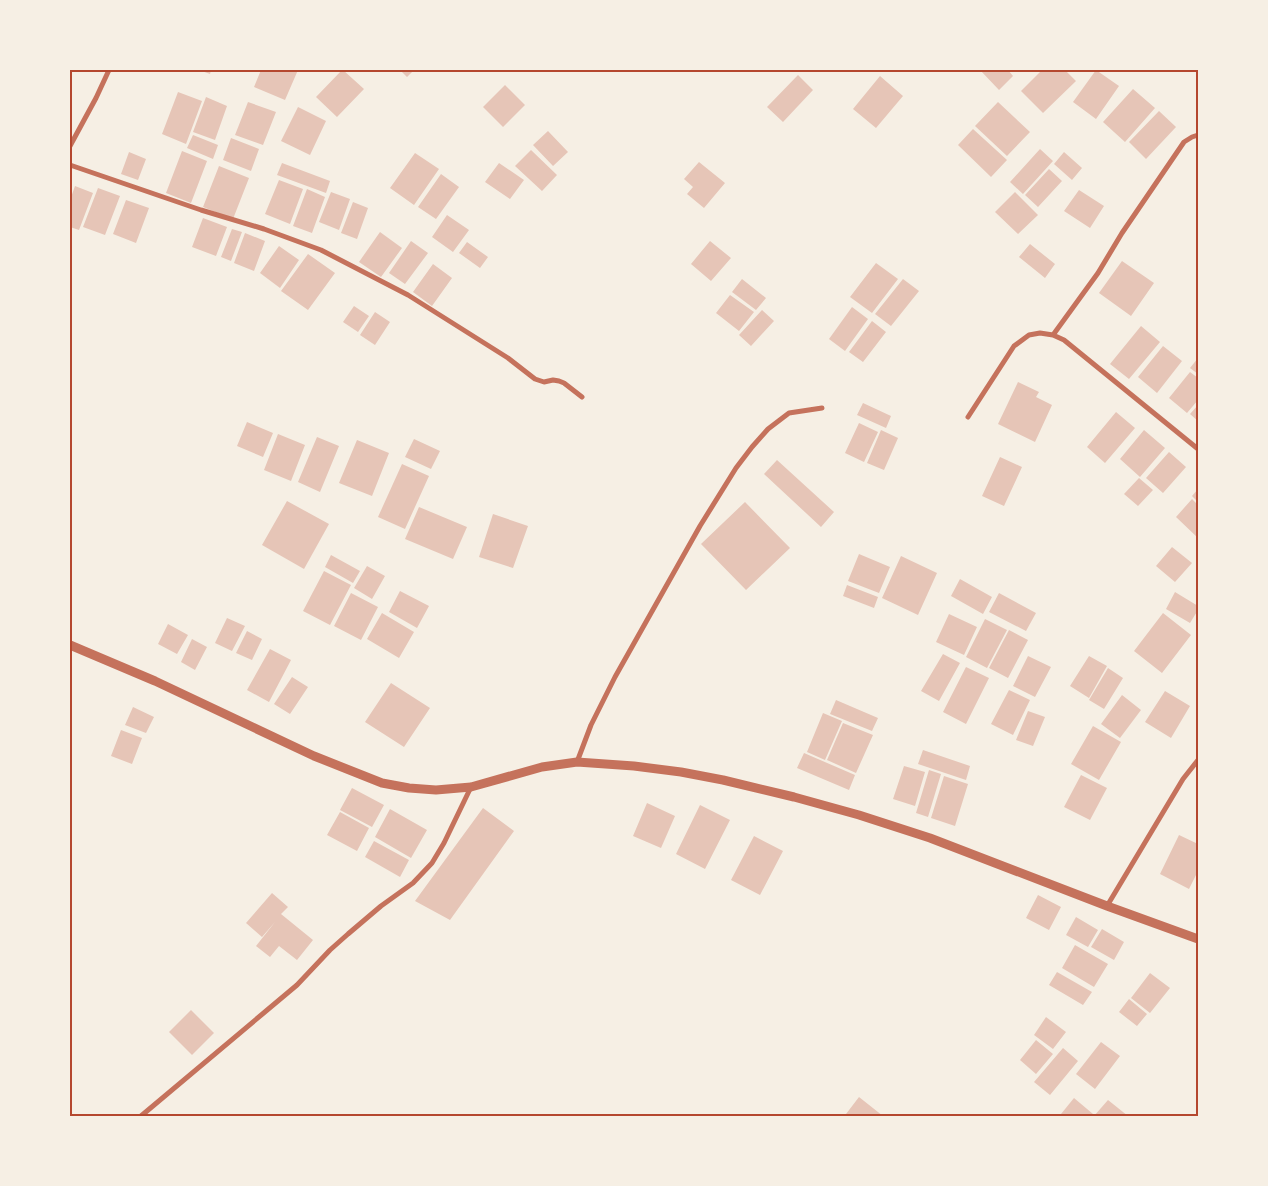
<svg xmlns="http://www.w3.org/2000/svg" width="1268" height="1186" font-family="'Source Sans 3',sans-serif">
<rect width="100%" height="100%" fill="#f6efe4"/>
<path fill="#e6c5b7" d="M199 70H211L210 74Z
M261 70H298L285 100 254 87Z
M342 70H343L364 89 337 117 316 97Z
M400 70H414L407 77Z
M980 70H1008L1013 76 999 90Z
M1042 70H1065L1076 81 1043 113 1021 91Z
M1096 70 1119 86 1096 119 1073 102Z
M798 75 813 90 783 122 767 107Z
M880 76 903 96 876 128 853 109Z
M505 85 525 105 503 127 483 107Z
M1133 89 1155 108 1125 142 1103 122Z
M178 92 202 101 186 144 162 134Z
M206 97 227 106 215 140 193 132Z
M248 102 276 112 263 145 235 135Z
M998 102 1030 132 1007 156 975 126Z
M298 107 326 121 310 155 281 141Z
M1159 111 1176 127 1146 159 1129 142Z
M973 129 1007 160 991 177 958 145Z
M548 131 568 152 553 166 533 145Z
M193 135 218 145 213 159 187 148Z
M231 138 259 149 251 171 223 160Z
M1040 149 1053 161 1023 194 1010 182Z
M531 150 557 175 542 191 515 166Z
M182 151 207 161 191 203 166 193Z
M129 152 146 159 138 180 121 174Z
M1064 152 1082 168 1072 180 1054 164Z
M415 153 439 169 414 205 390 188Z
M699 162 725 183 704 208 687 194 693 187 684 179Z
M282 163 330 181 326 193 277 175Z
M499 163 524 180 510 199 485 182Z
M219 166 249 178 233 219 203 207Z
M1049 169 1062 181 1038 207 1025 195Z
M441 174 459 187 436 219 418 207Z
M279 180 303 189 290 224 265 214Z
M75 186 93 193 79 230 70 227V200Z
M98 188 120 196 105 235 83 227Z
M307 189 325 197 312 233 293 226Z
M1079 190 1104 206 1090 228 1064 211Z
M331 192 350 199 339 230 319 222Z
M1015 192 1038 215 1018 234 995 212Z
M126 200 149 208 136 243 113 234Z
M353 202 368 208 357 239 341 233Z
M447 215 469 230 453 252 432 237Z
M203 218 227 227 216 256 192 247Z
M232 229 242 232 231 261 221 257Z
M380 232 402 248 381 277 359 262Z
M245 233 265 241 254 271 234 263Z
M411 241 428 253 405 284 389 273Z
M710 241 731 258 711 281 691 264Z
M467 242 488 257 480 268 459 253Z
M1030 244 1055 264 1045 278 1019 257Z
M279 246 299 260 280 288 260 273Z
M308 254 335 273 308 310 281 291Z
M1122 261 1154 283 1131 316 1099 293Z
M876 263 898 279 872 313 850 297Z
M433 264 452 278 432 306 413 292Z
M742 279 766 298 756 310 732 292Z
M903 279 919 291 891 326 875 314Z
M730 295 754 312 739 331 716 313Z
M354 306 369 316 358 332 343 322Z
M852 307 868 319 845 351 829 339Z
M762 310 774 321 751 346 739 335Z
M375 312 390 322 375 345 360 335Z
M872 321 886 332 863 362 849 352Z
M1141 326 1160 342 1129 379 1110 364Z
M1163 346 1182 361 1157 393 1138 377Z
M1198 358V374L1190 368Z
M1190 372 1198 378V400L1187 413 1169 398Z
M1018 382 1039 392 1036 397 1052 405 1035 442 998 424Z
M863 403 891 416 886 428 857 415Z
M1198 405V421L1190 414Z
M1116 412 1135 428 1105 463 1087 447Z
M247 422 273 433 263 457 237 446Z
M859 423 878 432 864 462 845 453Z
M881 430 898 438 884 470 867 463Z
M1144 430 1165 448 1140 477 1120 459Z
M278 434 305 445 291 481 264 470Z
M317 437 339 446 320 492 298 482Z
M414 439 440 451 431 469 405 457Z
M357 440 389 453 372 496 339 483Z
M1169 452 1186 467 1163 493 1146 478Z
M1000 457 1022 467 1004 506 982 496Z
M777 460 834 512 821 527 764 474Z
M402 464 429 476 405 529 378 517Z
M1139 478 1153 490 1138 506 1124 494Z
M1198 489V502L1192 496Z
M1192 499 1198 505V538L1176 517Z
M287 501 329 524 304 569 262 545Z
M745 502 790 548 746 590 701 544Z
M419 507 467 527 453 559 405 539Z
M493 514 528 526 513 568 479 557Z
M1172 547 1192 563 1175 582 1156 566Z
M859 554 890 567 879 593 848 581Z
M331 555 360 571 353 583 325 567Z
M901 556 937 573 918 615 882 598Z
M367 566 385 576 372 599 354 588Z
M324 571 351 585 330 625 303 611Z
M960 579 992 597 983 614 951 596Z
M847 585 878 597 874 608 843 596Z
M400 591 429 606 417 628 389 612Z
M1175 592 1198 606V610L1190 623 1166 609Z
M351 593 378 607 361 640 334 626Z
M999 593 1036 613 1026 631 989 612Z
M382 613 414 632 399 658 367 639Z
M1163 613 1191 635 1162 673 1134 651Z
M949 614 977 627 964 655 936 642Z
M227 618 245 626 232 651 215 643Z
M985 619 1007 630 987 668 966 657Z
M168 624 188 635 177 654 158 644Z
M1009 630 1028 640 1008 678 989 668Z
M247 631 262 639 252 660 236 653Z
M192 639 207 647 195 670 181 662Z
M270 649 291 660 269 702 247 690Z
M943 654 960 663 939 701 921 691Z
M1028 656 1051 667 1035 697 1013 686Z
M1089 656 1107 666 1089 698 1070 686Z
M966 667 989 678 966 724 943 712Z
M1108 668 1123 678 1104 709 1089 700Z
M292 677 308 687 290 714 274 704Z
M391 683 430 708 404 747 365 722Z
M1009 690 1030 700 1013 735 991 724Z
M1165 691 1190 706 1171 738 1145 722Z
M1122 695 1141 710 1120 738 1101 724Z
M836 700 878 718 872 731 830 714Z
M133 707 154 717 146 733 125 725Z
M1028 711 1045 717 1033 746 1016 740Z
M823 713 842 721 825 760 807 752Z
M843 723 873 735 856 773 827 760Z
M1093 726 1121 742 1099 780 1071 764Z
M121 730 142 738 132 764 111 756Z
M923 750 970 766 966 780 918 764Z
M804 753 855 775 849 790 797 768Z
M904 766 925 772 915 806 893 799Z
M929 770 941 774 928 817 916 813Z
M1081 775 1107 788 1090 820 1064 807Z
M944 776 968 784 955 826 931 818Z
M352 788 384 805 372 827 340 810Z
M647 803 675 816 661 848 633 836Z
M700 805 730 820 705 869 676 854Z
M483 808 514 831 450 920 415 901Z
M390 809 427 830 411 858 375 837Z
M340 812 369 828 357 851 327 835Z
M1179 835 1198 844V871L1189 889 1160 874Z
M754 836 783 851 760 895 731 880Z
M374 841 409 860 400 877 365 857Z
M272 893 288 907 281 914 313 940 297 960 279 946 270 957 256 946 275 922 262 937 246 923Z
M1038 895 1061 907 1049 930 1026 918Z
M1076 917 1098 930 1088 947 1066 935Z
M1102 929 1124 942 1114 960 1091 947Z
M1075 945 1108 964 1094 987 1062 968Z
M1057 972 1092 992 1083 1005 1049 985Z
M1150 973 1170 988 1150 1013 1131 998Z
M1129 999 1147 1014 1137 1026 1119 1012Z
M191 1010 214 1033 192 1055 169 1032Z
M1046 1017 1066 1032 1053 1049 1034 1035Z
M1036 1040 1053 1054 1036 1074 1020 1060Z
M1101 1042 1120 1056 1095 1089 1076 1074Z
M1063 1048 1078 1061 1050 1095 1034 1082Z
M859 1097 883 1116H849L846 1114Z
M1074 1098 1093 1114 1091 1116H1063L1061 1114Z
M1108 1100 1128 1116H1094Z"/>
<g fill="none" stroke-linecap="round" stroke-linejoin="round">
<path stroke="#c5725c" stroke-width="5" d="M70 146 96 98 109 70
M70 165 201 210 264 229 321 250 408 295 508 358 535 379 544 382 553 380 559 381 564 383 582 397
M1053 335 1098 273 1122 233 1184 142 1192 137 1198 135
M968 417 1014 346 1029 335 1040 333 1053 335 1064 340 1198 449
M577 762 591 725 615 677 700 526 736 468 752 447 768 429 789 413 822 408
M1107 906 1183 779 1198 760
M141 1116 297 985 330 950 348 934 381 906 413 883 432 863 444 843 471 787"/>
<path stroke="#c5725c" stroke-width="9" d="M70 645 155 681 314 756 382 783 409 788 436 790 471 787 542 767 577 762 634 766 681 772 723 780 794 797 859 815 930 838 1107 906 1198 939"/>
</g>
<rect width="1268" height="1186" fill="none" stroke="#f6efe4" stroke-width="142"/>
<rect x="71" y="71" width="1126" height="1044" fill="none" stroke="#b5482f" stroke-width="2"/>
</svg>
